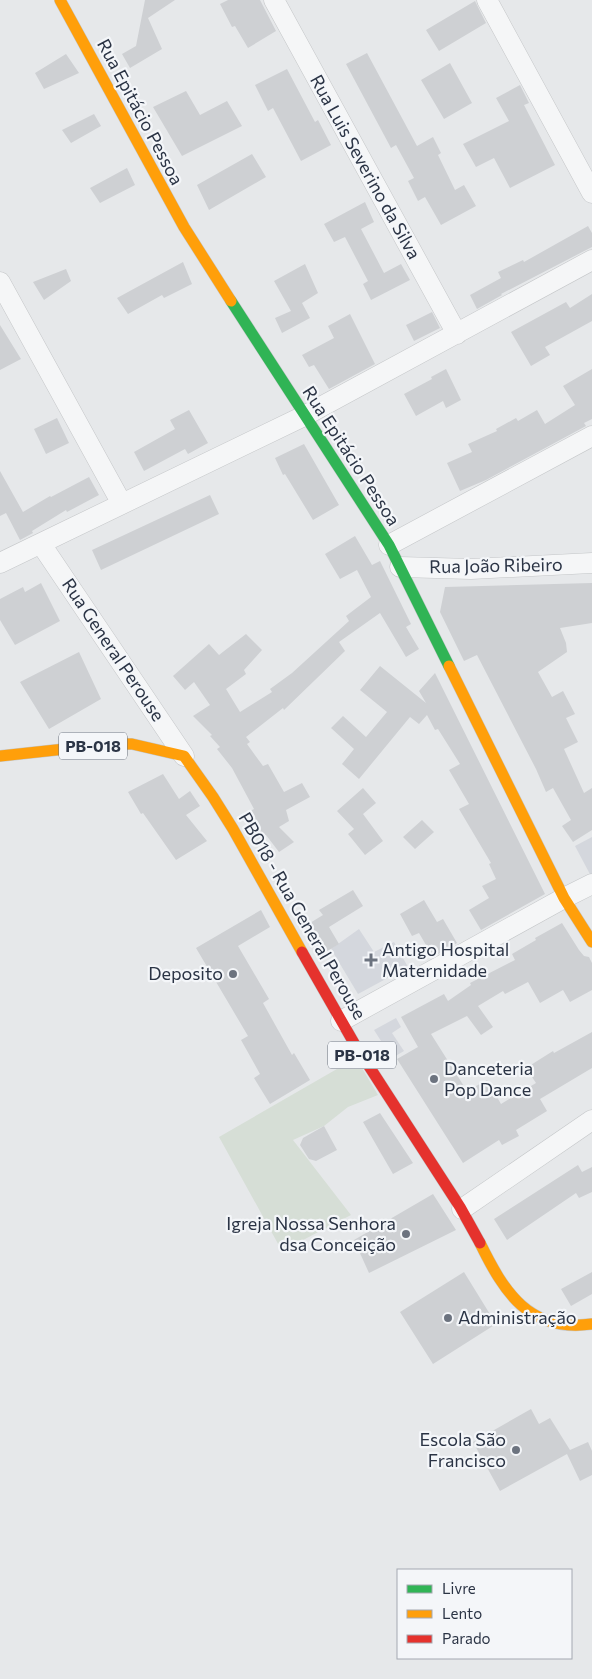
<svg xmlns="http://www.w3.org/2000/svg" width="592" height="1679" font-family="Commissioner,sans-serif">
<rect width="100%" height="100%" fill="#e6e8ea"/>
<path fill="#d4d7dd" d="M592 837V878L575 846Z
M359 929 374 952 394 942 408 967 358 994 331 949Z
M396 1018 401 1027 392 1033 404 1051 392 1058 374 1030Z"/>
<path fill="#d6ded6" d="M356 1058 378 1095 348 1107 324 1126 293 1140 351 1215 282 1251 219 1137Z"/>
<path fill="#ced0d3" d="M145 0H175L148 18 162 49 130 68 122 54 136 46Z
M228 0H260L276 31 248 48 235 26 232 27 220 4Z
M475 1 486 23 439 51 426 30Z
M367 53 417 146 433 137 441 153 438 155 455 190 464 185 476 206 441 225 425 197 418 201 408 181 414 178 396 145 391 148 346 64Z
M66 54 79 73 44 89 35 73Z
M450 63 472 103 444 119 421 80Z
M287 69 315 122 318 120 331 145 301 161 273 108 268 111 255 85Z
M520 85 529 103 524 105 555 165 510 188 494 158 476 167 463 144 509 121 496 98Z
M186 91 200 115 227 101 242 126 182 156 153 107Z
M94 114 101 126 71 143 62 130Z
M252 154 266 177 209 210 197 185Z
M127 168 135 185 100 203 90 188Z
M365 202 374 222 361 229 384 273 401 264 410 280 371 300 363 284 368 281 345 237 334 242 324 224Z
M588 226 592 233V247L501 294 502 295 477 309 470 295 501 278 498 272 523 260 524 262Z
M183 262 192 284 164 298 162 295 128 314 117 298Z
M305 264 318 293 302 303 310 318 282 333 275 318 291 311 274 281Z
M66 269 71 281 44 300 33 282Z
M592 294V321L545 347 550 355 531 366 511 332 566 302 570 308Z
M432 312 440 328 414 341 406 325Z
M350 314 375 364 329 389 314 365 309 367 302 355 334 338 328 326Z
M0 325 21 359 0 370Z
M446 369 461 400 446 408 443 401 416 416 404 394 432 379 431 377Z
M592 369V419L584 423 586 426 486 480 460 491 447 463 472 452 468 444 497 431 496 429 516 418 518 421 537 410 545 424 575 405 563 386Z
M189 410 208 443 188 454 185 449 144 471 134 452 175 429 170 420Z
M57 418 69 443 46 454 34 429Z
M304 444 339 505 313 520 285 474 283 475 275 458Z
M0 471 23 512 50 496 51 497 89 477 99 495 67 512 66 510 32 531 33 533 20 540 6 513 0 516Z
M210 495 219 514 101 570 92 550Z
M355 536 372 565 380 561 411 624 406 627 419 649 406 657 380 613 339 642 345 651 284 710 283 708 246 737 250 742 247 744 263 766 268 764 284 792 302 783 310 797 286 810 289 821 279 827 294 842 279 852 266 835 263 837 250 811 254 809 232 768 217 749 220 747 210 736 212 735 193 716 210 705 194 682 185 690 173 676 209 644 219 655 246 634 262 650 244 670 246 674 226 689 240 712 272 692 270 689 292 673 349 621 346 616 371 597 357 570 340 579 325 554Z
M41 583 60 621 15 645 0 620V599L23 587 25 592Z
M592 583V623L560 628 566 643 567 652 538 672 552 697 563 691 575 714 566 718 578 742 564 749 584 793 592 788V830L573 842 562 826 571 820 553 788 546 792 536 769 477 655 464 661 440 612 445 587Z
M79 652 101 699 49 729 20 682Z
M380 666 426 703 419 691 435 673 545 894 481 930 469 910 489 898 482 886 496 879 489 864 491 863 459 809 469 804 449 770 460 764 438 729 435 730 427 715 419 724 410 717 359 779 342 764 354 749 331 728 343 716 366 737 387 712 360 690Z
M163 774 179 799 190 791 200 806 186 815 207 841 176 860 143 813 141 814 128 792Z
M363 788 376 803 363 814 383 841 365 855 348 834 354 829 337 811Z
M422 820 434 832 415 849 403 837Z
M353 890 363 906 329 927 339 944 326 952 310 923 323 915 319 910Z
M424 900 437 922 443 919 457 943 433 957 419 933 412 936 400 914Z
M261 910 270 927 238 946 269 999 263 1003 292 1055 294 1053 310 1080 270 1104 254 1078 260 1074 241 1040 248 1036 196 948Z
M562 923 579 950 584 956 589 957 592 963V990L570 1002 563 990 540 1003 528 982 505 994 503 991 478 1006 493 1027 481 1035 467 1016 431 1034 467 1091 487 1080 501 1104 536 1083 526 1068 553 1051 554 1053 592 1032V1068L540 1099 547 1111 516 1130 519 1136 502 1145 499 1140 463 1163 397 1059 418 1047 401 1017 444 994 448 1001 471 985 470 983 515 960 512 954 536 940 535 938Z
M380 1113 413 1163 393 1174 363 1122Z
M324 1126 337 1150 316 1161 309 1159 300 1145 303 1138Z
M578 1165 582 1172 592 1167V1192L579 1198 576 1193 507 1240 494 1219Z
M433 1194 456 1230 369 1273 354 1240Z
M464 1272 496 1324 433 1364 400 1312Z
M592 1272V1294L571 1306 561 1289Z
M531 1409 539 1424 550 1418 570 1450 588 1442 592 1451V1475L580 1481 567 1454 500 1491 473 1442Z"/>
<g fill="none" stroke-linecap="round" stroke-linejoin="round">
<g stroke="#c4c6c8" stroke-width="21">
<path id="street" d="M274 0 457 334
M487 0 592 193
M0 282 122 504
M41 544 184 756
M389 545 592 436
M0 563 304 416 592 260
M400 567 471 569 592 563
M341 1021 564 898 592 884
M462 1209 592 1120"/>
</g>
<g stroke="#c4c6c8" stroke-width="12">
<path id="fast" d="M231 301 389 545 449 666"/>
</g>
<g stroke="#c4c6c8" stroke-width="12">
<path id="slow" d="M60 0 184 227 231 301
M449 666 564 898 592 942
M0 756 111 744H132L184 756 213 797 233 829 302 952
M480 1243C504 1292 529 1333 592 1324"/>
</g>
<g stroke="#c4c6c8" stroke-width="12">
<path id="jam" d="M302 952 354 1043 460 1207 480 1243"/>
</g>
<use href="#street" stroke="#f5f6f7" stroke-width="20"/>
<use href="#fast" stroke="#30b455" stroke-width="11"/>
<use href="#slow" stroke="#ff9f0a" stroke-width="11"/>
<use href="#jam" stroke="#e5322d" stroke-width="11"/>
</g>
<g fill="#6c737f" stroke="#f4f6f9" stroke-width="2">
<path d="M368.5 952.5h5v5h5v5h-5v5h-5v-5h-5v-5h5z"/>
<circle cx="233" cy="974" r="5"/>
<circle cx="434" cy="1079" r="5"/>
<circle cx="406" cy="1234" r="5"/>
<circle cx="448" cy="1318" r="5"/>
<circle cx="516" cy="1450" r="5"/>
</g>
<g text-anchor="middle" stroke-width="4.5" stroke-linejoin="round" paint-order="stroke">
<g fill="#f4f6f9" stroke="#676e7b" stroke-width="1">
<rect x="59" y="732.5" width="68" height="27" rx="4"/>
<rect x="328" y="1041.5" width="68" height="27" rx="4"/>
</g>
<g font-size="16" font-weight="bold" fill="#2b3445">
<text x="93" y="752">PB-018</text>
<text x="362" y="1061">PB-018</text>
</g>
<g font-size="18" fill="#2b3445" stroke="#f4f6f9">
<text transform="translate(140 112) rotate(62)" y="6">Rua Epitácio Pessoa</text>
<text transform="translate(365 167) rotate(61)" y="6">Rua Luis Severino da Silva</text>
<text transform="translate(351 456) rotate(57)" y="6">Rua Epitácio Pessoa</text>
<text transform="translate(496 566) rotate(-1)" y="6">Rua João Ribeiro</text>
<text transform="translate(113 650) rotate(56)" y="6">Rua General Perouse</text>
<text transform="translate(302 916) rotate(60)" y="6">PB018 - Rua General Perouse</text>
</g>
<g font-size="18" fill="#2b3445" stroke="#f4f6f9" text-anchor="start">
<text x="382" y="956">Antigo Hospital<tspan x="382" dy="21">Maternidade</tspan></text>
<text x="223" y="980" text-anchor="end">Deposito</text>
<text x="444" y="1075">Danceteria<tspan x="444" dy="21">Pop Dance</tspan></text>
<text x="396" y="1230" text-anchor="end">Igreja Nossa Senhora<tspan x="396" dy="21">dsa Conceição</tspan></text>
<text x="458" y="1324">Administração</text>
<text x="506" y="1446" text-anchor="end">Escola São<tspan x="506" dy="21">Francisco</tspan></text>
</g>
</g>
<rect x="397" y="1569" width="175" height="90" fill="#f4f6f9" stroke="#a4a8b1"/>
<rect x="407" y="1585" width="25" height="8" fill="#30b455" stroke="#a4a8b1"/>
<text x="442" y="1594" font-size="15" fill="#2b3445">Livre</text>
<rect x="407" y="1610" width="25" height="8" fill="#ff9f0a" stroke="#a4a8b1"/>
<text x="442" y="1619" font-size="15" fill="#2b3445">Lento</text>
<rect x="407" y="1635" width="25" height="8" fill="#e5322d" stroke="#a4a8b1"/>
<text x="442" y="1644" font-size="15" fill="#2b3445">Parado</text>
</svg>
